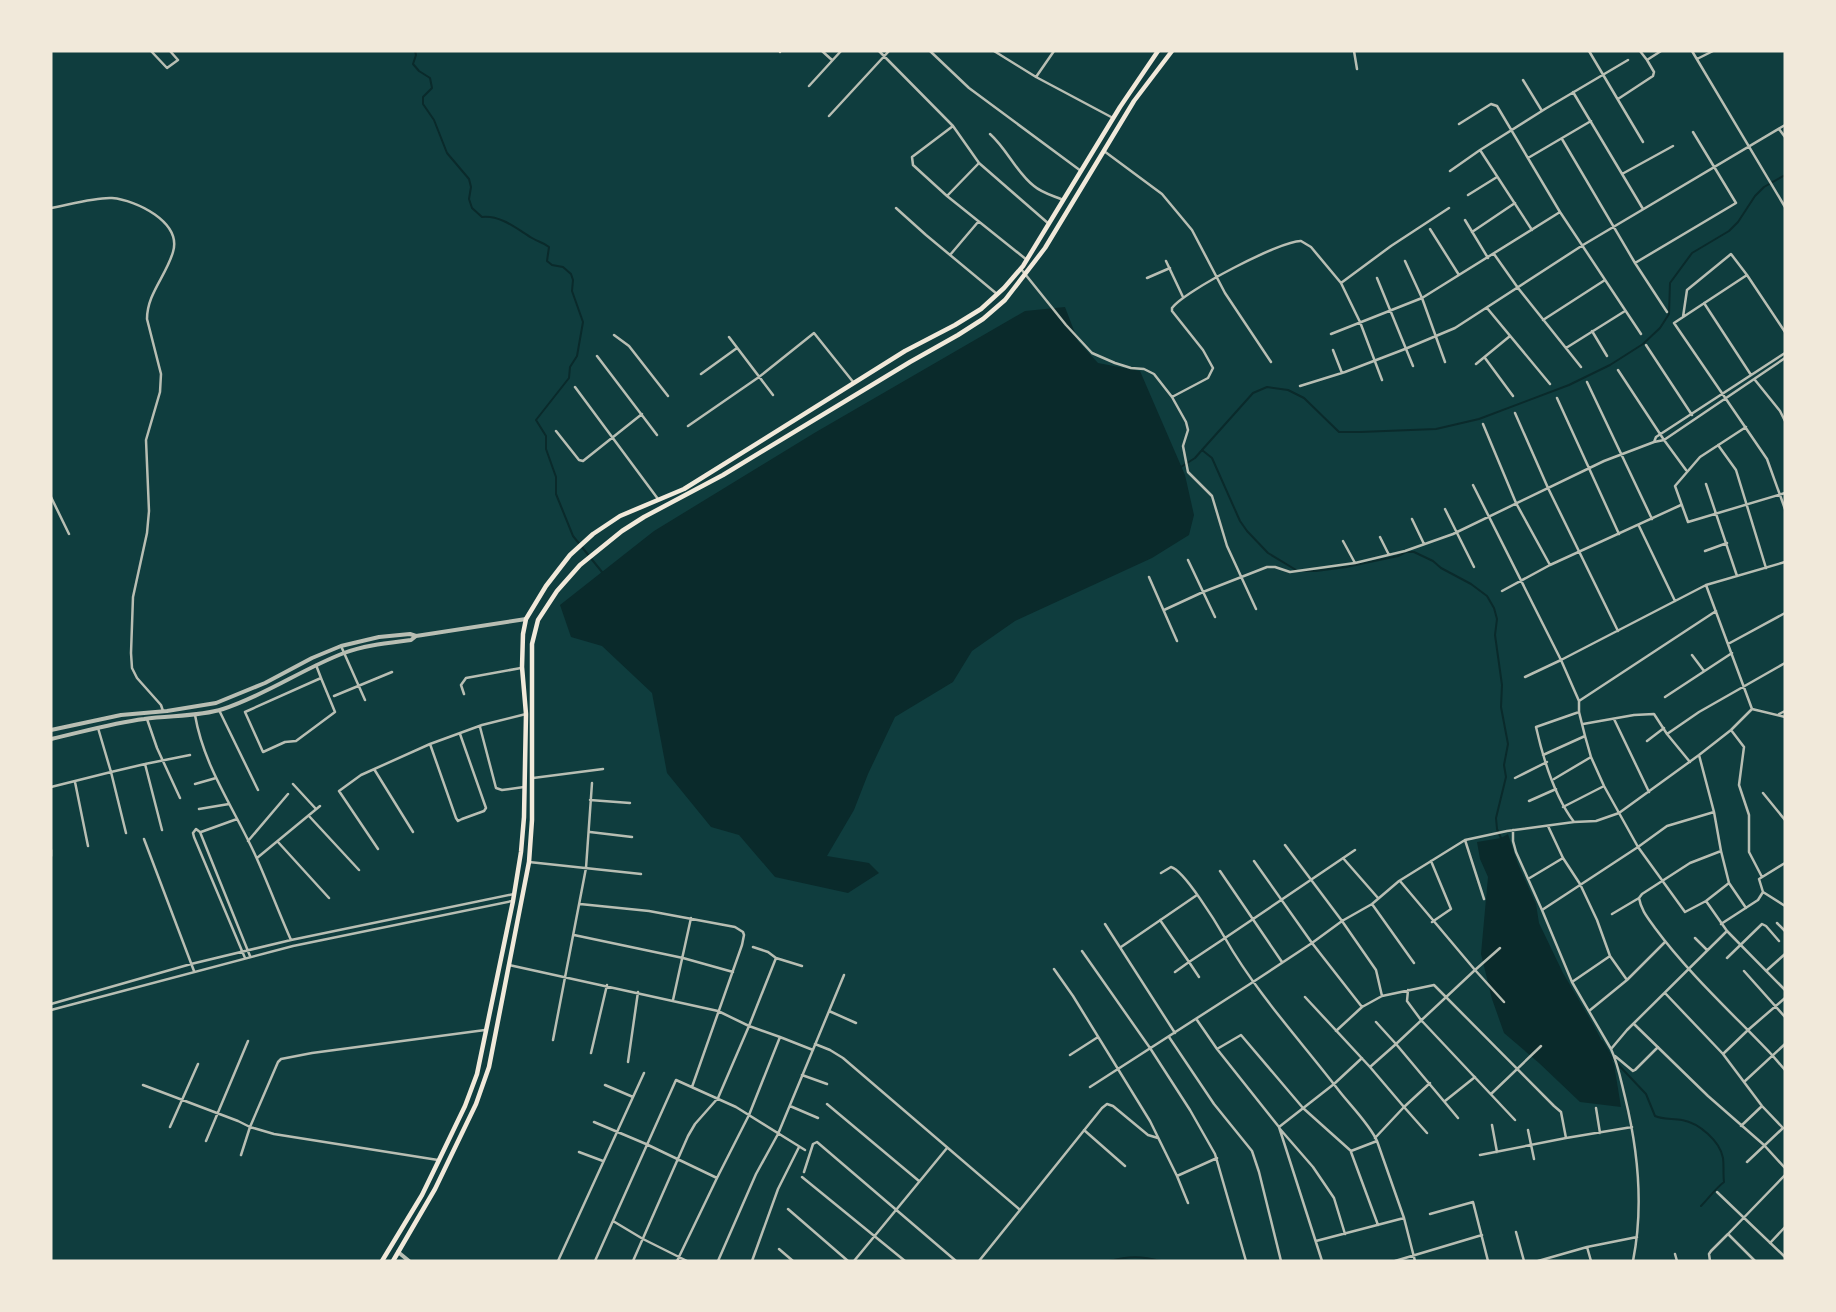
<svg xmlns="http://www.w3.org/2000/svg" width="1836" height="1312" font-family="Raleway,sans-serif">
<rect width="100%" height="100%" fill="#0f3d3e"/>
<path fill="#0a2a2b" d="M1065 307 1078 341 1098 363 1140 371 1185 475 1194 515 1189 535 1152 558 1015 621 972 651 953 682 895 717 868 774 854 810 827 856 869 863 879 873 848 893 775 877 739 835 711 827 667 773 652 693 602 646 571 637 560 605 654 531 816 432 1025 311Z
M1508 834 1518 864 1536 904 1539 923 1563 973 1593 1024 1614 1064 1621 1107 1580 1102 1539 1063 1504 1033 1492 999 1481 954 1488 877 1480 859 1477 842 1501 838Z"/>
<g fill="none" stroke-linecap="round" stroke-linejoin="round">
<path stroke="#0a2a2b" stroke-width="2" d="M415 51 416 55 413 64 419 71 430 78 432 88 423 97V104L434 120 447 153 469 179 471 187 469 199 472 208 482 217C501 215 517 229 532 238 538 242 543 242 549 247L547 261 552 265 563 267 571 274 573 280 572 291 583 322 577 356 570 367 569 378 536 420 546 436V449L556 477V494L573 536 602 572
M1202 450 1253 393 1267 387 1288 390 1304 398 1339 432H1360L1436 429 1479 419 1569 385 1610 365 1643 344 1660 328 1669 314 1670 283 1692 253 1729 231 1738 222 1755 196 1764 187 1785 175
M1181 467 1195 458 1202 450 1212 458 1240 521 1247 531 1268 553 1296 570
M1303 571H1316L1346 567 1398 556 1406 552H1414L1433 561 1441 568 1471 584 1487 596 1494 608 1497 619 1495 635 1502 685 1501 707 1508 744 1504 765 1506 777 1496 818 1497 829 1501 838
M1602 1041 1612 1058 1646 1094 1655 1116C1663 1120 1674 1118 1682 1120 1699 1123 1720 1141 1723 1158 1724 1166 1723 1174 1724 1182 1715 1189 1709 1198 1701 1206
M1109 1261C1128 1256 1142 1256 1161 1261"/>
<path stroke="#b8beb3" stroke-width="2.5" d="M151 51 167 68 178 60 170 51
M822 51 832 60
M879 51 953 126 979 163 1049 224
M930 51 969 88 1081 171
M994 51 1036 77 1113 118
M1354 51 1357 69
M1589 51 1643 142
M1640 51 1647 60 1661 51
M1692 51 1785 207
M780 52V51
M1697 59 1713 51
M1036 77 1054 51
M1523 80 1542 111
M809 86 841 51
M1573 92 1643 209
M1618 99 1653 76 1654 72 1647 60
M829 116 889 51
M1459 124 1491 104 1497 106 1560 212 1641 334
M953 126 912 157 913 165 947 196 1027 260
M1779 129 1785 137
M990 134C1007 149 1016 172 1034 186 1042 193 1054 196 1063 200
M1562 139 1635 263 1667 312
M1104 151 1162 194 1192 230 1225 293 1271 362
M1528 158 1591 121
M1450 171 1480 150
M1622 174 1673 146
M1468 195 1497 177
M947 196 979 163
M51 208C68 205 95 197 112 198 136 200 182 222 173 252 166 276 147 294 147 319L161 374 160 392 146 440 149 511 147 533 133 597 131 653 132 668 137 678 161 705 163 711
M896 208 926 235 997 294
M1465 220 1488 258
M1430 229 1459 275
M1532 230 1480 150 1545 109 1628 60
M1472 232 1515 203
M1494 254 1518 288 1581 367
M950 255 978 222
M1166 261 1183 297
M1405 261 1422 298 1445 362
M1635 263 1736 203 1693 132
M1021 269 1066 325 1092 353 1115 363 1131 368 1144 369 1154 374 1172 397
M1747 275 1674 323 1767 459 1785 509
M1147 278 1170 268
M1377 278 1413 366
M1341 283 1391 246 1449 208
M1704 303 1751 375
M1487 308 1550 384
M1683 317 1687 290 1731 254 1747 275 1785 332
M1543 320 1605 280
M1592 331 1607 356
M1331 334 1422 298 1560 212
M614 335 629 346 668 396
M729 337 773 395
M1646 345 1692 415
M1566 348 1625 311
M1333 350 1342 373
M597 356 657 435
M1485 358 1513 396
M1476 364 1510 336
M1618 370 1664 440 1686 470
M701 374 737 348
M1755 380 1780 411 1785 421
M1587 382 1652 519
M1300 386 1345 372 1405 349 1455 328 1583 245 1785 125
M575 387 658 499
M1557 398 1619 534
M1515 413 1548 488 1618 631
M1483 424 1516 503 1550 565
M688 426 759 377 814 333 854 383
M1746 427 1700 457 1675 486 1688 522 1785 493
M556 431 579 460 583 461 642 414
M1654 442 1656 437 1785 353
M1718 445 1736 470 1766 568
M1706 484 1737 576
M1473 485 1561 660 1579 701V712L1585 736 1591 757 1604 786 1638 847 1685 912 1706 901 1729 883
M51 497 69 534
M1445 509 1474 567
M1412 519 1424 544
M1639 526 1675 601
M1380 537 1389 555
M1343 541 1355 563
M1705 551 1727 543
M1188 560 1215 617
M1149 577 1177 641
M1706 585 1752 709
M1502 591 1550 565 1681 505
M1256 609 1227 546 1212 496 1188 472 1183 446 1188 430 1186 422 1172 397 1208 378 1213 368 1203 350 1172 311V308C1184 291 1282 240 1301 241L1311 247 1341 283 1360 322 1382 380
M1164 610 1203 592 1267 567H1275L1290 572 1355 563 1405 551 1453 534 1604 461 1654 442 1664 440 1785 358
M1728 644 1785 613
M341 646 365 700
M1692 655 1704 671
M316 665 321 678 245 712 263 752 285 742 296 741 335 712 321 678
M1525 677 1561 660 1706 585 1785 562
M464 694 461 685 466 678 521 668
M334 696 392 672
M1665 697 1732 653
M1579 701 1716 611
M1752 709 1785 717
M219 710 258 790
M1779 714 1785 711
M195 715C204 768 236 811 257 859 269 886 279 913 291 940
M147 719 157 748 180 798
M1614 719 1649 792
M1583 724 1634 715 1654 714 1667 734 1690 762
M480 727 496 788 502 790 524 787
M1731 730 1744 747 1739 785 1749 815V852L1762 877
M1667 734 1699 712 1785 663
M1647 741 1664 728
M430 744 456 818 458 821 462 819 484 811 486 808 460 734
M1543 755 1585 736
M1699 755 1714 812 1721 851 1729 883 1746 908
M145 764 162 830
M374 769 413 832
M533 778 603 769
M1515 778 1547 762
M1554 779 1591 757
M75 782 88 846
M195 784 216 778
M293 784 316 809
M51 787 111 772 98 728
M1763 793 1785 820
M590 800 630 803
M1529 801 1556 789
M1563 807 1604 786
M199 809 229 804
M309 816 359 870
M1574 822C1555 797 1543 758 1536 727L1579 712
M1548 826 1563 858 1580 884 1597 920 1610 956 1627 980
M1513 830V841L1516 852 1542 910
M201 832 237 819
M590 832 632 837
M126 833 111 772 145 764 190 755
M144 839 194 971
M1465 840 1484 899
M248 841 288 794
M278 842 329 898
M1285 845 1342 921 1376 970 1382 996
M378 849 339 791 361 775 430 744 482 725 526 714
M51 850V856
M1355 850 1225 938C1257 994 1301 1041 1340 1092 1351 1106 1370 1125 1377 1141
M1721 851 1690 863 1642 894 1639 898C1641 910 1648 918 1655 928 1689 974 1733 1014 1772 1055L1785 1070
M257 858 320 806
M1343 858 1378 898
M1254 861 1312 943 1362 1007
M1431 861 1451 909 1432 922
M529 862 641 874
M1220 871 1282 962
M1528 879 1563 858
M1400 881 1475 970 1396 1044 1458 1118
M1763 892 1785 906
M1706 901 1727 931 1785 990
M580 904 649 911 735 927 743 932 744 935 742 945 692 1087
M1372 904 1414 963
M1612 914 1639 898
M1160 920 1189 962 1225 938C1217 924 1184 870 1171 867L1161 873
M1777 923 1785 931
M1105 924 1175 1033
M1721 924 1758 900 1763 892 1759 879 1785 863
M574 935 683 958 733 972
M1695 938 1707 950
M1121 947 1197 895
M1500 948 1475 970 1504 1002
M1082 951 1150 1048 1190 1110 1215 1154 1246 1261
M245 958 194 837 193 833 196 829 200 832 250 956
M776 958 802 966
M1727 958 1762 924 1766 926 1779 941
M509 965 718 1011 749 1026 780 1037 749 1115 717 1178 646 1144 594 1122
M1054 969 1073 996 1150 1121 1177 1176 1217 1158
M1744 971 1785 1017
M1766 971 1785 954
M1175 972 1189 962 1199 977
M1572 982 1610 956
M1408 990 1407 1001 1421 1020 1515 1120
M1665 993 1723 1054 1762 1106 1783 1128 1747 1162
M1305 997 1370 1067 1404 1107 1430 1083
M673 1000 691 918
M51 1004 191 964 291 940 514 894
M51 1010 293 946 512 901
M829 1011 856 1023
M1589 1011 1627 980 1665 942
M1197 1020 1217 1049 1279 1127 1334 1084 1362 1058
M1634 1024 1708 1096 1764 1145 1785 1168
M1336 1031 1362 1007 1382 996 1434 985 1554 1106 1561 1112 1566 1138
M780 1037 813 1050
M1169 1037 1214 1104 1252 1151 1259 1172 1281 1261
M553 1040 586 868 592 783
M815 1044 830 1050 843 1058 1019 1209
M1217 1049 1241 1035 1303 1108 1351 1151 1377 1141 1404 1218 1415 1261
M1611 1049 1572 982 1542 910 1638 847 1667 826 1714 812
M591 1053 607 985
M1723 1054 1748 1030 1785 998
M1070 1055 1098 1037
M1615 1056 1633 1071 1635 1070 1658 1047
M628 1062 638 992
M1370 1067 1396 1044 1376 1022
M802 1075 827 1084
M1745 1081 1785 1044
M143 1085 238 1121 250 1127 274 1134 438 1160
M605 1085 633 1097
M1090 1087 1253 982 1312 943 1342 921 1372 904 1399 881 1465 840 1507 831 1574 822 1596 821 1619 813 1699 755 1731 730 1752 709
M1491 1094 1541 1046
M1445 1101 1475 1077
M827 1104 919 1181
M790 1106 818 1118
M1596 1108 1600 1133
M1492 1125 1497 1152
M1741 1126 1762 1106
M170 1127 198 1064
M1279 1127 1322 1261
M1280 1129 1313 1167 1334 1198 1345 1234
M1084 1130 1125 1166
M1528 1130 1534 1159
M1375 1138 1404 1107 1427 1133
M206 1141 248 1041
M579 1152 603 1161
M1351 1152 1378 1225
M241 1155 250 1127 278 1062 281 1059 312 1053 485 1030
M1480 1155 1566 1138 1632 1127
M804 1172 813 1144 817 1142 956 1261
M1177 1176 1188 1203
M802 1177 905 1261
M1717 1192 1785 1257
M788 1209 848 1261
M1430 1214 1473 1202 1488 1261
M613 1221 643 1239 687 1261
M1516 1232 1524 1261
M1316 1241 1404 1218
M1770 1243 1785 1227
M1587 1247 1637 1237
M779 1249 793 1261
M1675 1254 1677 1261
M558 1261 644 1073
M595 1261 676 1080 736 1107 805 1150
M633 1261 688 1136 695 1124 718 1098 749 1026 776 958 768 952 753 947
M677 1261 717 1178
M718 1261 756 1174 778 1134 844 975
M752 1261 778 1189 799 1147
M854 1261 947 1148
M979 1261 1102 1108 1107 1104 1113 1106 1148 1135 1158 1138
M1395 1261 1482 1235
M1538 1261 1587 1247 1591 1261
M1633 1261C1644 1206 1638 1150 1625 1097 1621 1081 1618 1064 1611 1049L1627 1030 1727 931
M1710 1261 1709 1254 1711 1251 1728 1234
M1755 1261 1728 1234 1785 1175"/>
<path stroke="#b8beb3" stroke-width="4" d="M416 636 526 619
M51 730 121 715 167 711 216 703 265 683 312 658 341 646 379 637 410 634 416 636 411 640C388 643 365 645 344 653 302 669 266 695 223 709 198 717 170 715 144 719 113 723 82 732 51 739
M398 1252 409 1261"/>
<path stroke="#f1e9da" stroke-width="4.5" d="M382 1261 422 1195 439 1160 465 1106 477 1074 513 901 521 852 524 817 526 714 522 667 523 634 526 619 546 586 570 555 593 534 620 516 684 489 905 351 955 325 981 309 1004 288 1023 266 1120 107 1158 51
M393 1261 435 1189 476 1104 489 1067 529 862 532 820V644L538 620 557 591 580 565 622 531 644 517 723 475 910 362 958 335 983 319 1005 300 1045 248 1134 101 1172 51"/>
</g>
<rect width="1836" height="1312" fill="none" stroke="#f1e9da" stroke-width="105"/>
</svg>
